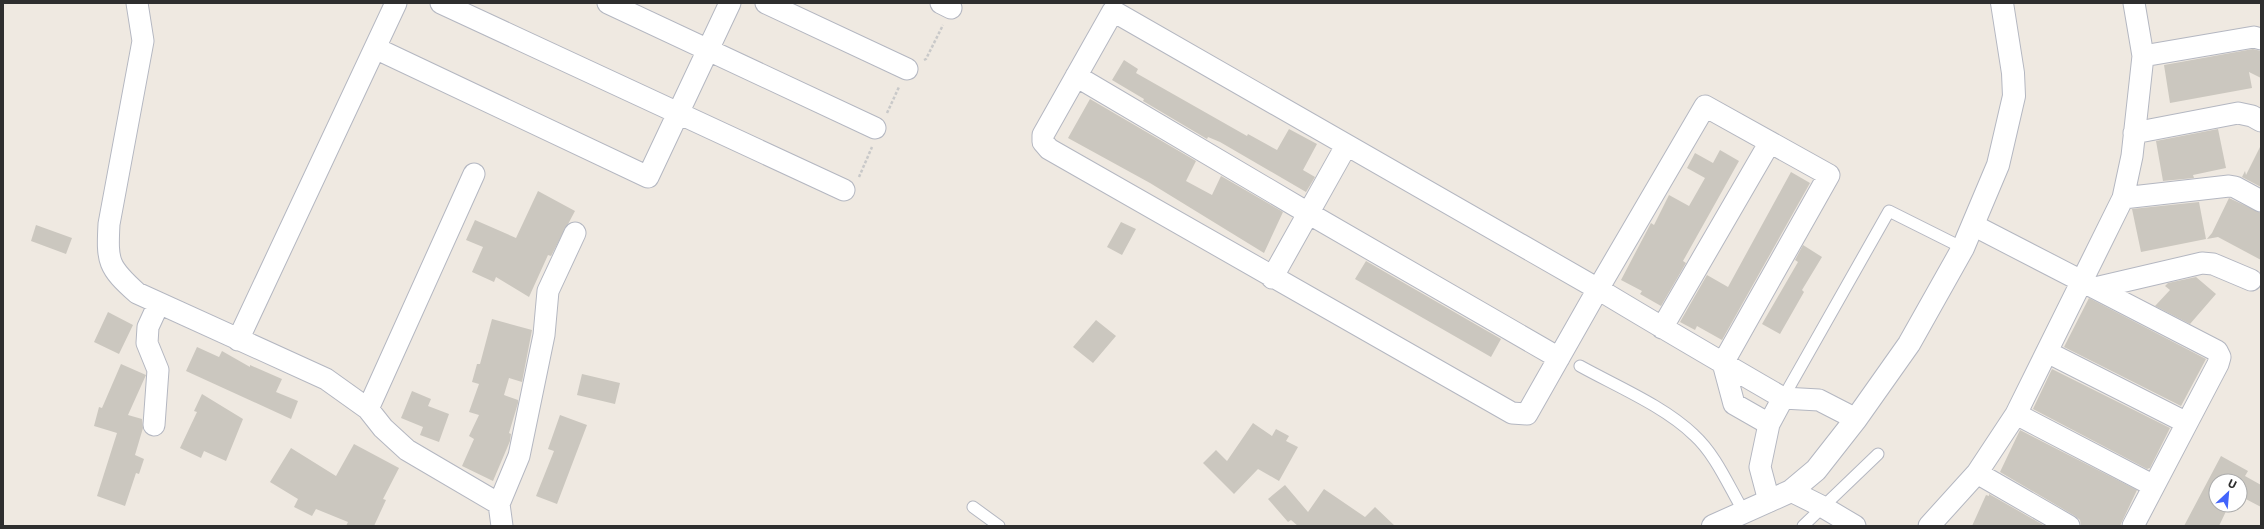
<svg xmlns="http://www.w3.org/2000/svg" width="2264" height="529" font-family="Commissioner,sans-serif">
<rect width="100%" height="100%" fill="#efe9e1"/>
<path fill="#cbc7bf" d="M2253 49 2261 51V78L2249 72 2252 88 2170 103 2164 65Z
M1124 60 1138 69 1136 73 1247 136 1248 134 1277 150 1289 129 1317 144 1303 170 1315 177 1306 192 1220 142 1208 137 1207 139 1143 101 1144 99 1112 80Z
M1090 99 1196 161 1186 181 1212 195 1221 176 1283 212 1264 253 1150 183 1068 138Z
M2218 129 2226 168 2193 175 2194 178 2163 181 2156 141Z
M2261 145V187L2242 177 2245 171 2246 175Z
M1720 150 1739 161 1683 261 1686 263 1661 306 1640 294 1642 291 1621 280 1651 223 1654 225 1669 195 1689 206 1705 178 1687 168 1695 153 1713 163Z
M1791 172 1810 183 1722 340 1697 326 1695 330 1680 322 1707 275 1728 287Z
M538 191 575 211 551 256 548 255 529 297 496 277 494 282 472 272 483 247 466 240 475 220 516 238Z
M2229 198 2261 213V260L2218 237 2207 239 2212 233Z
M2199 202 2206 239 2141 252 2132 209Z
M1121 222 1136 229 1122 255 1107 247Z
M36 225 72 238 66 254 31 241Z
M1803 245 1822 257 1802 290 1804 292 1780 334 1762 324 1798 262 1795 260Z
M1366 261 1501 339 1491 357 1355 279Z
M2196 277 2216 294 2190 324 2155 306 2170 290 2165 286 2168 283Z
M2089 298 2206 359 2181 406 2064 347Z
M108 312 133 325 119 354 94 342Z
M492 319 532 330 522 382 509 378 504 395 518 400V403L509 433 511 434 510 441 493 481 462 466 474 439 469 436 479 415 469 412 479 384 472 382 477 364H480Z
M1096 320 1116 336 1093 363 1073 347Z
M197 347 219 357 222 351 250 367V365L282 379 276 392 298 401 291 419 186 371Z
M121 364 146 375 128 415 142 419 143 428 135 455 144 459 139 474 136 473 125 506 97 496 117 433 94 426 99 407 102 408Z
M2052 369 2170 428 2150 468 2147 469 2033 409Z
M582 374 620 383 615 404 577 395Z
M412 391 431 399 428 406 449 414 439 442 420 435 423 427 401 418Z
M202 394 243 419 226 461 204 451 201 458 180 448 197 412 194 411Z
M560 415 587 425 557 504 536 496 554 451 548 449Z
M1253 423 1272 436 1276 429 1289 436 1286 441 1298 447 1279 481 1258 469 1234 494 1203 463 1216 450 1227 461Z
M2020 430 2137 490 2120 526H2081L2080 520 2075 516 2000 472Z
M354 444 399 468 383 499 386 500 374 526H346L348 522 316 509 312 516 294 507 298 499 270 482 291 448 336 476Z
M2221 456 2248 471 2245 476 2261 485V507L2240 496V481H2216V505H2229L2219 526H2184Z
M1285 485 1308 512 1324 489 1365 517 1375 507 1395 526H1298L1291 520 1288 522 1268 499Z
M1989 494 2045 526H1972L1986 495 1989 496Z"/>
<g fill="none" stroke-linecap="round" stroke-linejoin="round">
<g stroke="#b4b7c1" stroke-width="13">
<path id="service" d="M1580 366C1616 386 1664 406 1694 435 1716 455 1729 487 1744 512
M1783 398 1889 211 1963 248
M973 507 999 526
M1803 526 1878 454"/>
</g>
<g stroke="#b4b7c1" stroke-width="23">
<path id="minor" d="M137 3 143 41 109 224C107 262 108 267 137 293L326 379 368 409 383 428 407 450 499 504
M441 3 844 190
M608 3 875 128
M766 3 907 69
M941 3 951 8
M375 48 648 177 730 3
M2143 56 2254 37 2261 39
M1076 76 1308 213 1559 358
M2134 133 2238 113 2252 116 2261 121
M2123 198 2229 186 2235 187 2261 201
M1973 225 2217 351 2220 357 2218 364 2133 526
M1272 278 1346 146
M2095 288 2202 263 2213 264 2251 280
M1662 328 1770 142
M238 340 396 3
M2047 352 2187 423
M368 409 474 174
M2016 414 2154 486
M1769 424 1734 404 1723 363 1829 175 1705 106 1598 289 1527 414 1512 413 1049 149 1043 142V135L1113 11 1598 289C1659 326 1721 362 1783 398
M154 425 158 370 147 343 148 327 159 303
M1977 473 2069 526
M1791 491 1823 507 1855 526
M1769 501 1760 467 1769 424 1783 398 1819 400 1856 419
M502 526 499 504 519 456 544 335 548 291 575 233
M1929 526 1977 473 2016 414 2123 198 2132 156 2143 56 2134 3"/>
</g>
<g stroke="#b4b7c1" stroke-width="24">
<path id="tertiary" d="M1713 526 1791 491 1816 470 1856 419 1909 344 1963 248 1998 165 2014 96 2013 73 2002 3"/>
</g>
<path stroke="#c9c9c9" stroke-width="2.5" stroke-dasharray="3 2" stroke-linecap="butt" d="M924 60 926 59 943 25
M887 113 899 87
M859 177 872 147"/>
<use href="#service" stroke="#fff" stroke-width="11"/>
<use href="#minor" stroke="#fff" stroke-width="21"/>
<use href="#tertiary" stroke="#fff" stroke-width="22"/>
</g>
<rect width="2264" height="529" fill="none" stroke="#2e2e2e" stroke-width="8"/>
<g transform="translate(2228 493) rotate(26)"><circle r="19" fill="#ffffff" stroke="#ababab"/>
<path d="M0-3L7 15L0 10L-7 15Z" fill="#4264fb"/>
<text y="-6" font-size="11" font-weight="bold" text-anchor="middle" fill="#2e2e2e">U</text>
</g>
</svg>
